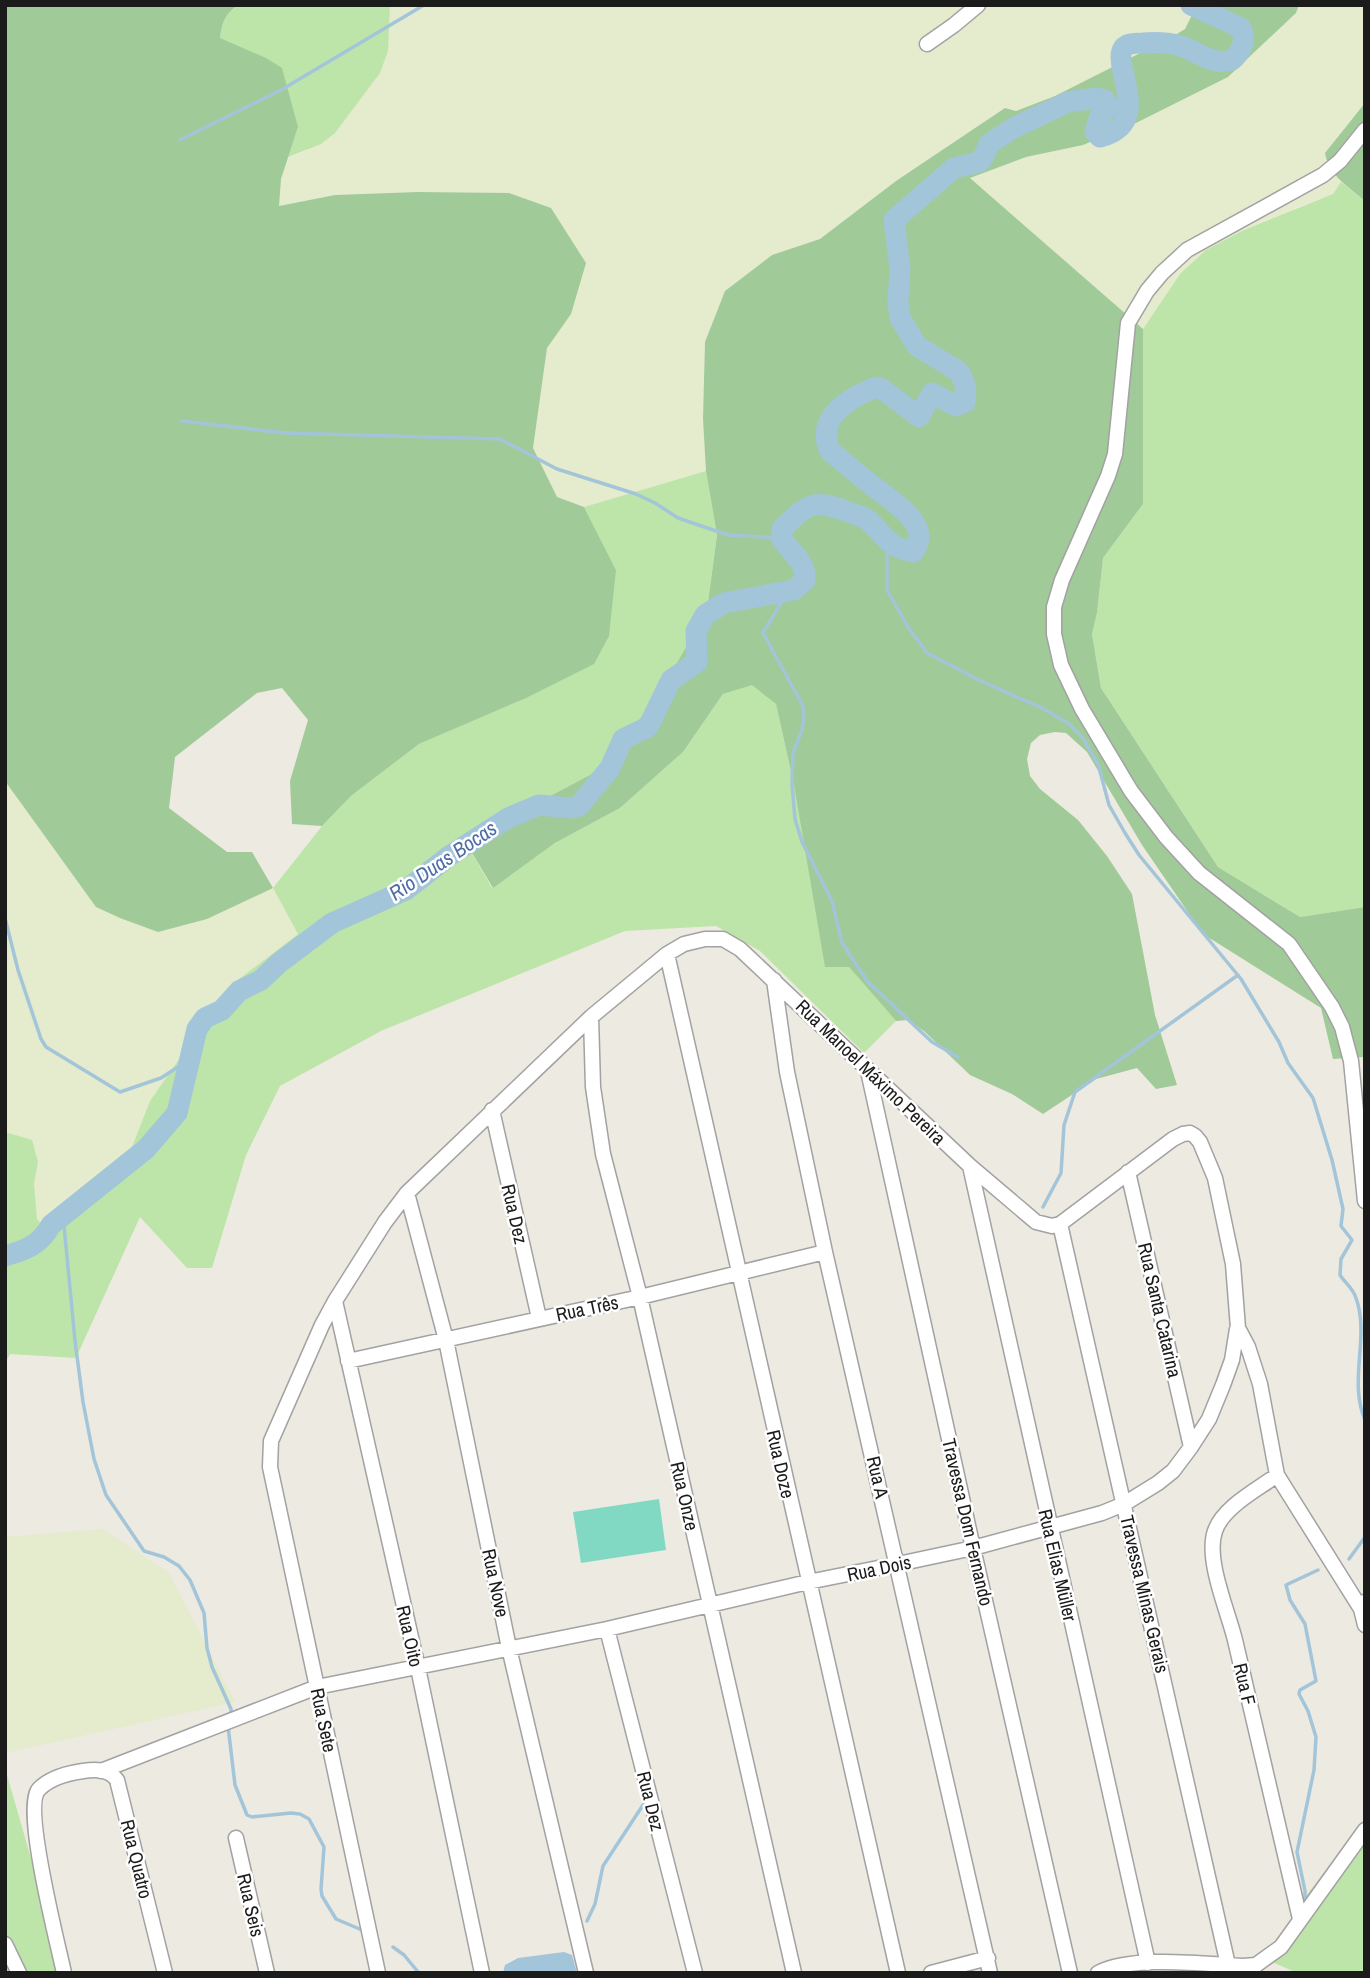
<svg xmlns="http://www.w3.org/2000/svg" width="1370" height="1978" font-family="'Archivo Narrow',sans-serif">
<rect width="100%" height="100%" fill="#edeae1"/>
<path fill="#e5ebcd" d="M390 5H1197L1185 29 1172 37 1055 96 1016 111 1005 108 896 181 820 239 772 255 725 291 705 342 703 419 706 471 584 507 557 497 533 448 547 348 571 314 509 193 418 192 335 195 278 206 281 179 288 157 302 153 335 133 380 73 388 51Z
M1299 5H1365V103L1325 153 1327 166 1341 182 1334 194 1297 207 1180 274 1143 329 970 178 1026 157 1083 145 1132 125 1228 77 1296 13Z
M5 781 96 907 158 932 207 919 273 888 298 934 230 986 150 1101 123 1170 56 1234 51 1236 37 1219 34 1184 38 1162 32 1141 5 1132Z
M103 1529 169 1573 235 1702 5 1753V1537Z"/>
<path fill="#bee5a9" d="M239 5H390L388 51 380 73 335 133 321 144 288 157 298 127 220 38C222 23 225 14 239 5Z
M1341 182 1365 201V907L1300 917 1218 867 1101 688 1092 634 1097 613 1103 558 1143 504V329L1180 274 1206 250 1242 231 1333 194Z
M706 471 717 535 707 610 661 691 603 768 465 841 492 888 555 843 620 808 683 752 723 694 752 684 776 704 794 785 849 967 896 1021 864 1053 760 951 716 926 625 931 381 1031 280 1086 246 1155 212 1268H187L140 1217 76 1358 10 1354 5 1363V1132L32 1140 38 1162 34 1184 37 1219 51 1235 56 1234 123 1170 150 1101 230 986 298 934 273 888 322 826 351 796 419 744 524 699 616 570 584 507Z
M5 1768 60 1959V1973H5Z
M1365 1818V1973H1297L1268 1960 1303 1900Z"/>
<path fill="#a0ca98" d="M5 5H239C225 13 222 23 220 38L266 58 282 68 298 127 281 179 279 206 335 195 418 192 509 193 551 208 586 263 571 314 547 348 533 448 557 497 584 507 616 570 609 636 594 664 524 699 419 744 351 796 322 826 292 824 290 781 308 720 282 688 257 693 175 757 169 808 227 852H252L273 888 207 919 158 932 120 918 96 907 5 781Z
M1197 5H1299L1296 13 1228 77 1132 125 1083 145 1026 157 970 178 1143 329V504L1103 558 1097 613 1092 634 1101 688 1218 867 1300 917 1365 907V1057L1333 1059 1321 1008 1203 934 1142 845 1087 752 1066 733 1055 732 1040 735 1031 743 1027 759 1030 776 1040 789 1078 820 1107 856 1132 894 1155 1015 1177 1085 1156 1089 1137 1068 1096 1079 1043 1114 1012 1094 970 1075 924 1031 908 1020 896 1021 849 967H825L794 785 776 704 752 685 723 694 683 752 620 808 555 843 493 888 465 841 603 768 661 691 707 610 717 535 706 471 703 419 705 342 725 291 772 255 820 239 896 181 1005 108 1016 111 1055 96 1172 37 1185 29Z
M1365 103V201C1348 186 1329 176 1325 153Z"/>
<path fill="#82d9c3" d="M659 1499 666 1550 581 1563 573 1512Z"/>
<path fill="#a3c5d9" d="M564 1952 572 1955 577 1973H503L505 1965 518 1958Z"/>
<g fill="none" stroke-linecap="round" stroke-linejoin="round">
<path stroke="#a3c5d9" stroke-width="3.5" d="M180 140 281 90 424 5
M182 421 285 433 500 439 557 469 636 494 655 503 678 518 728 535 782 538
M887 542V590L908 627 927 653 981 681 1042 708 1068 723 1083 738 1098 764 1109 805 1125 833 1139 855 1241 979 1279 1042 1288 1063 1313 1098 1332 1160 1343 1209 1341 1226 1352 1240 1341 1259 1340 1275C1345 1283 1353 1288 1356 1298 1370 1337 1348 1381 1365 1420
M788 591 763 633 803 706 804 719 802 730 793 753 792 784 795 819 802 842 832 901 842 943 868 982 932 1042 958 1057
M5 918 18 970 41 1039 46 1047 120 1092 161 1078 181 1065 193 1047
M1043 1207 1061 1173 1064 1125 1075 1092 1238 975
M63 1215 75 1341 83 1402 94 1459 106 1495 144 1551 164 1557 179 1566 190 1580 204 1613 207 1648 212 1667 231 1709V1715
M1349 1559 1365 1537
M228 1726 235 1785 247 1815 252 1817 291 1813 300 1814 309 1819 324 1847 321 1889 322 1896 336 1919 362 1930
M1305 1905V1891L1297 1852 1314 1770 1316 1737 1308 1711 1299 1694 1300 1690 1316 1681 1305 1624 1290 1600 1286 1585 1318 1570
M587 1921 595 1904 603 1866 643 1805
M393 1947 404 1955 419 1973"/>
<path stroke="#a3c5d9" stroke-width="21" d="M5 1256C26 1250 40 1245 51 1225L146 1149 177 1113 197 1029 205 1018 222 1010 239 991 261 980 279 963 332 923 406 890 449 856 508 818 539 805 570 808 579 806 610 768 623 739 648 727 671 680 697 662 696 631 705 615 724 603 794 590 805 580C807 564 792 552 782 540V529C809 502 814 499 849 512 856 515 864 516 869 521 885 536 889 548 913 552 935 525 889 499 873 486 858 475 845 463 830 451 815 419 847 399 874 388H881L919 417 932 393 956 406 965 402C967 391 965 380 958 371L917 346 900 318 898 302 900 269 894 220 954 168 979 162 984 156 989 144 1013 128 1068 102 1096 98 1105 100 1109 106 1100 116 1095 132 1100 137C1159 122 1104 57 1127 45 1132 43 1139 43 1143 43 1157 42 1168 42 1181 46 1198 52 1214 66 1232 60 1241 52 1247 40 1241 28L1191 5"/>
<g stroke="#a2a2a2" stroke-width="17">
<path id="minor" d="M927 44 954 25 978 5
M1365 130 1340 161 1323 175 1187 250 1162 273 1147 291 1128 323 1115 454 1108 476 1062 580 1054 607V634L1061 665 1082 709 1131 791 1166 837 1199 873 1289 944 1332 1007 1342 1027 1351 1061 1365 1201
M667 954 898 1973
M774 980 787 1072 825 1252 990 1973
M591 1017 593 1087 603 1154 640 1297 794 1973
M868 1071 973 1548 1070 1973
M492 1110 539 1318
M970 1166 1148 1963
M1128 1172 1191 1447
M407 1193 446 1340 509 1648 586 1973
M1060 1224 1228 1965
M335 1301 418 1668 482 1973
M348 1361 640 1297 825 1252
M1277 1475C1257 1490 1223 1507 1215 1531 1205 1559 1228 1611 1235 1640 1257 1733 1278 1826 1300 1919
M1364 1602 1361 1609 1365 1625
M607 1629 695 1973
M101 1771 317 1687 607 1629 808 1582 898 1564 973 1548 1102 1513 1124 1504 1158 1483 1173 1471 1191 1447 1209 1419 1223 1385 1232 1360 1237 1329
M236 1838 267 1973
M5 1944 19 1973
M64 1973C58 1944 22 1807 39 1789 50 1778 69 1773 83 1771 96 1769 109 1769 117 1780L165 1973
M378 1973 270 1467 271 1441 322 1325 335 1301 385 1222 407 1193 591 1017 667 954 684 944 705 939H723L740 949 970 1166 1036 1222 1052 1226 1060 1224 1173 1139 1183 1134 1190 1133 1195 1136 1200 1142 1215 1178 1233 1264 1238 1328 1248 1347 1260 1384 1277 1475 1361 1609
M931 1973 988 1958
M1098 1973C1133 1955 1203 1964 1243 1966L1256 1965 1281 1947 1365 1830"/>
</g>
<use href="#minor" stroke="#fff" stroke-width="14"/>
</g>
<g text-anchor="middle" stroke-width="5" stroke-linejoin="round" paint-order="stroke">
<g font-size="19" fill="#1b1b1b" stroke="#fff">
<text transform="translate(871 1072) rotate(44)" y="7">Rua Manoel Máximo Pereira</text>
<text transform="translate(515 1214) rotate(77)" y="7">Rua Dez</text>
<text transform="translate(587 1308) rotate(-12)" y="7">Rua Três</text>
<text transform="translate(1160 1310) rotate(77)" y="7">Rua Santa Catarina</text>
<text transform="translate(781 1464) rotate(77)" y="7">Rua Doze</text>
<text transform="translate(878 1477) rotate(77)" y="7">Rua A</text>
<text transform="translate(685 1496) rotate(77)" y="7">Rua Onze</text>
<text transform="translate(968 1522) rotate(77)" y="7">Travessa Dom Fernando</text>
<text transform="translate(1058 1565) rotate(77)" y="7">Rua Elias Müller</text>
<text transform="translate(879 1568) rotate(-12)" y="7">Rua Dois</text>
<text transform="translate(496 1583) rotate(78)" y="7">Rua Nove</text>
<text transform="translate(1145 1594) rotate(77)" y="7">Travessa Minas Gerais</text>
<text transform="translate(410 1636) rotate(77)" y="7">Rua Oito</text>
<text transform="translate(1245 1684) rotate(77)" y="7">Rua F</text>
<text transform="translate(324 1720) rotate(78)" y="7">Rua Sete</text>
<text transform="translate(651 1801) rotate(76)" y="7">Rua Dez</text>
<text transform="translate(137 1859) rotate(76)" y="7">Rua Quatro</text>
<text transform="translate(251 1905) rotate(77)" y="7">Rua Seis</text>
</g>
<g font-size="21" font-style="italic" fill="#4d6da6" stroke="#fff">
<text transform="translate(443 861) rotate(-34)" y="7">Rio Duas Bocas</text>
</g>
</g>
<rect width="1370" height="1978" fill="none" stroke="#1b1b1b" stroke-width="14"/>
</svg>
